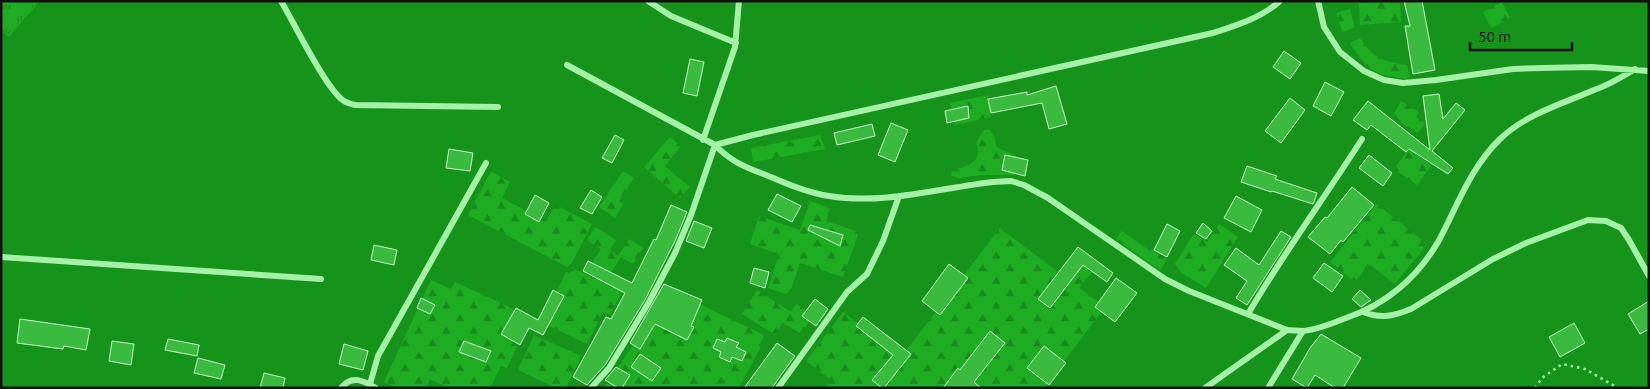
<svg xmlns="http://www.w3.org/2000/svg" width="1650" height="389" font-family="Ubuntu,sans-serif">
<defs>
<pattern id="forest-firs" width="22" height="20" patternUnits="userSpaceOnUse" patternTransform="scale(1.25)"><rect width="22" height="20" fill="#1ead22"/><path d="M5 1l3.5 6h-7zM16 11l3.5 6h-7z" fill="#198b1c"/></pattern>
<pattern id="park-tufts" width="24" height="20" patternUnits="userSpaceOnUse" patternTransform="scale(1.25)"><rect width="24" height="20" fill="#1ead22"/><path d="M3 7l-1-3M5 7V3M7 7l1-3M15 17l-1-3M17 17v-4M19 17l1-3" fill="none" stroke="#198b1c"/></pattern>
</defs>
<rect width="100%" height="100%" fill="#16931b"/>
<path fill="url(#forest-firs)" d="M1383 1H1400L1401 22 1360 25 1359 3Z
M1502 2 1510 18 1491 28 1483 12Z
M1350 9 1355 28 1342 32 1336 13Z
M1360 38C1373 58 1384 62 1407 65L1410 79C1376 76 1369 72 1350 43Z
M988 95 991 117 955 125 950 103Z
M1401 101 1419 112 1416 117 1425 123 1418 133 1392 117Z
M984 130H990L994 137 997 147C1004 152 1011 152 1019 158L1015 175H982L959 178 951 176 952 171C968 165 983 163 976 143Z
M820 135 825 149 753 162 751 148Z
M670 137 681 146 665 166 690 187 680 198 644 167Z
M1409 149 1431 166 1417 185 1394 169Z
M491 171 510 182 502 198 546 221 556 205 592 224 569 268 468 215Z
M623 171 634 178 619 201 623 204 615 218 599 207Z
M810 201 830 208 826 221 859 232 843 277 800 263 789 295 768 288 779 254 750 244 759 216 800 230Z
M1377 204 1427 244 1395 284 1369 264 1355 282 1330 262Z
M1219 224 1238 237 1206 288 1173 267 1194 234 1207 242Z
M595 227 616 240 610 250 618 256 629 239 643 248 633 264 621 257 608 277 590 266 601 249 587 240Z
M1000 228 1062 275 1077 256 1094 269 1079 288 1105 307 1044 388H825L831 380 806 361 843 312 902 356Z
M1122 231 1150 251 1152 249 1167 260 1160 270 1116 239Z
M572 268 622 291 610 315 603 312 587 344 541 322 566 272 570 273Z
M431 280 451 289 455 282 531 317 507 368 501 366 490 388H448L430 379 426 388H397L384 382Z
M670 290 764 335 760 348 739 388H604Z
M757 290 791 312 796 304 814 315 801 334 783 323 775 335 742 314Z
M534 335 581 356 566 388H556L518 370Z"/>
<path fill="url(#park-tufts)" d="M1 1H40L9 37 1 30Z"/>
<path fill="#3aba3e" stroke="#ccfccd" d="M1404 1H1422L1435 70 1413 74 1405 26H1410Z
M1284 51 1301 63 1290 79 1273 67Z
M690 59 704 62 697 96 683 93Z
M1325 82 1344 92 1331 116 1313 106Z
M1056 86 1067 124 1049 129 1042 103 991 113 988 99 1027 92V95Z
M1439 94 1443 119 1456 103 1465 110 1432 151 1453 168 1448 174 1409 149 1406 152 1371 125 1367 130 1353 120 1368 101 1430 150 1423 96Z
M1290 98 1305 110 1281 143 1265 131Z
M968 106 969 118 947 123 945 111Z
M891 123 908 130 895 162 878 155Z
M872 124 875 136 837 145 834 133Z
M615 135 624 140 612 163 602 158Z
M449 149 473 153 470 171 446 168Z
M1005 155 1028 160 1025 176 1002 170Z
M1369 155 1392 173 1383 186 1359 168Z
M1247 166 1277 176 1275 179 1317 193 1314 202 1313 204 1272 191 1271 192 1241 182Z
M1352 187 1374 205 1343 242 1341 240 1330 254 1308 237 1325 217 1327 218Z
M591 190 602 197 592 214 580 208Z
M777 194 801 206 792 222 768 210Z
M535 195 549 203 539 222 525 214Z
M1236 196 1262 210 1251 232 1224 218Z
M671 205 687 212 675 241 645 300 605 365 587 385 573 377 606 317 611 319 625 293 583 271 588 261 632 283 654 239 656 240Z
M694 221 712 228 704 248 686 241Z
M1203 223 1212 231 1206 239 1196 233Z
M1167 224 1180 231 1167 257 1154 250Z
M810 225 843 235 840 246 808 230Z
M1281 231 1291 237 1247 305 1236 298 1247 281 1224 265 1236 248 1259 265Z
M374 245 397 250 394 265 371 260Z
M1078 247 1113 273 1107 282 1083 265 1050 308 1038 299Z
M1324 263 1343 276 1332 292 1313 278Z
M949 264 968 278 940 315 922 301Z
M754 268 769 272 765 288 750 283Z
M1116 278 1137 293 1115 322 1095 307Z
M664 284 702 300 691 326 694 327 687 340 655 324 640 349 630 343Z
M553 290 564 296 543 335 529 328 520 345 501 334 516 308 538 320Z
M1360 290 1371 300 1361 307 1352 299Z
M421 298 435 305 430 314 417 308Z
M815 299 828 309 816 326 802 316Z
M1649 301V329L1640 334 1628 314Z
M863 317 911 354 884 388H882L872 380 893 355 856 326Z
M20 319 90 329 86 350 64 346 63 349 17 343Z
M1574 323 1585 343 1560 357 1549 337Z
M990 331 1005 343 974 382 981 388H943L958 368 960 370Z
M1321 334 1361 358 1343 388H1335L1315 375 1307 388 1292 379 1310 348Z
M727 338 739 343 736 347 746 352 742 361 732 357 730 362 719 357 721 352 713 348 717 339 725 342Z
M168 339 199 345 197 356 165 350Z
M112 341 134 344 131 365 109 361Z
M464 341 491 351 486 362 459 352Z
M777 343 795 356 781 375 772 388H744Z
M344 344 368 351 363 370 339 364Z
M1044 346 1066 363 1049 385 1027 368Z
M640 354 661 368 652 381 631 367Z
M198 358 225 365 221 379 194 373Z
M616 367 630 375 622 388H618L605 380Z
M264 373 285 378 283 388H260Z"/>
<g fill="none" stroke-linecap="round" stroke-linejoin="round">
<path stroke="#a5f1a7" stroke-width="2.5" stroke-dasharray="2.5 4" stroke-linecap="butt" d="M1535 388 1542 378 1562 364 1585 369 1618 388"/>
<path stroke="#a5f1a7" stroke-width="6" d="M281 1C293 21 327 91 344 101 347 103 351 104 355 105L498 107
M648 1 671 16 736 43
M1318 1 1324 27 1340 52 1364 71 1384 80 1403 83 1436 80 1513 69 1542 68 1591 67 1649 71
M567 65 715 145C732 163 748 168 771 177 789 185 809 193 829 196 883 205 940 188 993 182L1011 181 1024 185 1048 198 1165 279 1189 291 1287 330C1292 330 1298 331 1302 331 1317 330 1333 323 1346 318 1385 305 1417 278 1438 242 1457 207 1470 168 1500 139 1526 114 1562 104 1594 90 1609 85 1622 77 1635 69
M703 140 735 47 739 1
M715 145 753 135 1213 33C1237 25 1261 18 1280 1
M1 257 321 279
M1363 312C1381 319 1394 316 1411 309L1493 259 1526 243 1588 220 1606 221 1621 228 1629 240 1649 276
M1248 314C1283 254 1325 197 1362 139
M370 384 378 356 486 163
M341 388C352 374 364 381 376 388
M591 388 609 368 649 302 675 253 691 215 715 145
M778 388 847 292 867 274 883 241 899 196
M1205 388 1287 330
M1268 388 1303 331"/>
</g>
<rect width="1650" height="389" fill="none" stroke="#111111" stroke-width="5"/>
<path d="M1470 42v8h102v-8" fill="none" stroke="#111111" stroke-width="2.5"/>
<text x="1478" y="42" font-size="15" fill="#111111" stroke="#16931b" stroke-width="4" paint-order="stroke">50 m</text>
</svg>
